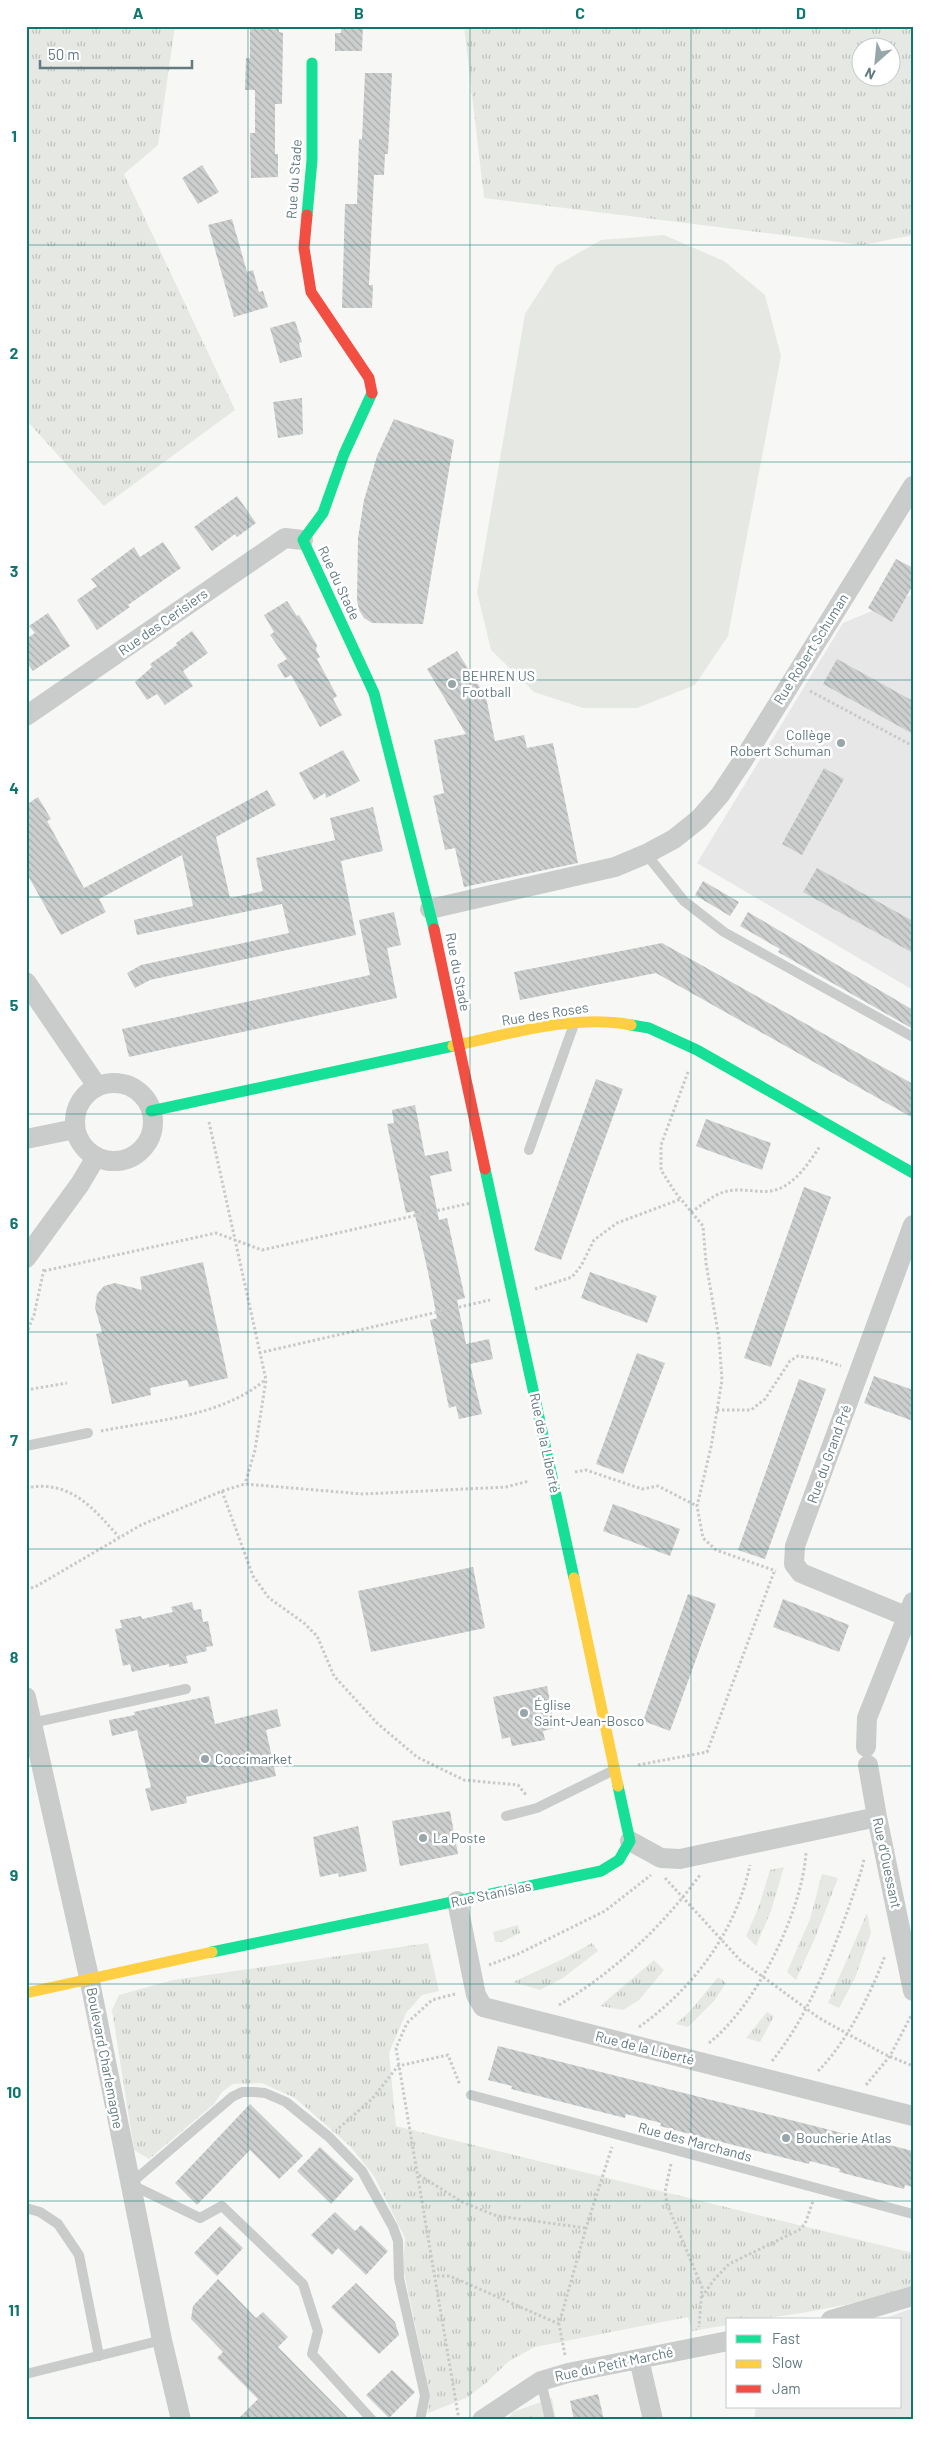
<svg xmlns="http://www.w3.org/2000/svg" width="939" height="2446" font-family="Barlow,sans-serif">
<defs>
<pattern id="grass-tufts" width="24" height="20" patternUnits="userSpaceOnUse" patternTransform="scale(1.25)"><rect width="24" height="20" fill="#e6e9e3"/><path d="M3 7l-1-3M5 7V3M7 7l1-3M15 17l-1-3M17 17v-4M19 17l1-3" fill="none" stroke="#bec2bd"/></pattern>
<pattern id="building-back-hatch" width="6" height="6" patternUnits="userSpaceOnUse" patternTransform="scale(1.25)"><rect width="6" height="6" fill="#cdcfcf"/><path d="M-1 5l2 2M0 0l6 6M5-1l2 2" fill="none" stroke="#aaadad"/></pattern>
</defs>
<rect width="100%" height="100%" fill="#f7f7f6"/>
<path fill="#e6e7e6" d="M913 594V990L697 863 843 623Z
M913 2308V2420H754L756 2407H900V2320H880Z"/>
<path fill="url(#grass-tufts)" fill-rule="evenodd" d="M26 26H175L158 145 124 174 235 410 104 506 28 422 26 424Z
M464 26H913V235L863 245 484 198ZM862 48H892V78H862Z
M784 1867 771 1911 756 1946 746 1936 759 1906 770 1870Z
M822 1874 838 1878 815 1938 796 1980 787 1972 810 1919Z
M867 1913 871 1933 855 1978 839 2008 828 2003Z
M518 1925 520 1933 502 1942H495L493 1932Z
M428 1943 439 1991 422 1995 406 2013 389 2053 396 2126 913 2253V2288L900 2294C843 2304 786 2320 728 2320V2325L692 2331 688 2317 535 2347 509 2361 485 2384 466 2398 428 2413 430 2395 403 2268 405 2238 374 2176 350 2146 295 2098 262 2083 233 2084 222 2092 214 2104 149 2159 134 2150 112 2010 119 1995 173 1980Z
M592 1943 598 1951 563 1978 540 1990 513 1982 561 1960Z
M654 1960 664 1970 639 2000 623 2010 600 2006Z
M718 1977 726 1983 714 2001 688 2027 676 2024 692 2009Z
M767 2012 774 2016 760 2042 746 2038Z
M552 2398 556 2420H507L513 2412Z"/>
<path fill="#e6e9e3" d="M664 235 724 261 765 295 781 356 728 636 695 685 637 708H583L534 692 491 650 477 592 525 314 556 266 601 240Z"/>
<path fill="url(#building-back-hatch)" d="M250 26H279V32L283 33 282 104H275V154H278V177L251 178 250 133H255V90H245L246 58H250Z
M341 26H363L362 51H335V33H341Z
M365 73H392L388 154H385L384 175H374L369 285H373L372 308H342L345 204H357L359 139H362Z
M202 165 219 192 198 204 182 178Z
M232 219 247 272 253 270 259 292 263 291 268 307 234 317 208 225Z
M295 321 302 342 299 343 302 357 280 363 270 328Z
M302 398 303 434 278 438 273 402Z
M394 419 454 440 423 624 372 623 364 618 359 610 357 600 358 538 364 500 377 456Z
M237 496 256 523 237 537 235 534 212 551 194 527Z
M163 542 181 568 128 605 130 607 97 630 77 600 97 586 91 579 134 547 140 557Z
M896 559 913 568V585L892 622 868 608Z
M287 601 297 616 299 615 317 645 316 650 320 657 317 659 337 696 333 699 342 715 320 727 291 675 285 678 277 665 287 659 270 635 274 632 264 615Z
M48 613 70 646 33 671 26 661V639L35 633 29 626Z
M192 631 208 653 183 671 193 686 165 705 157 694 147 700 135 682 152 667 150 664 177 645 176 643Z
M457 651 486 697 495 741 524 735 527 748 553 743 578 863 464 887 455 848 445 850 433 796 444 793 434 740 466 734 427 669Z
M837 659 913 701V734L823 684Z
M343 750 360 781 326 798 325 793 314 800 299 773Z
M824 768 844 779 802 855 782 844Z
M267 790 276 805 216 837 230 898 263 891 256 858 335 840 330 818 373 807 383 851 341 861 356 935 150 980 135 988 127 973 141 965 289 933 282 904 137 935 134 920 193 906 182 855 99 899 106 912 61 935 26 872V805L38 797 51 819 47 821 84 888Z
M817 868 913 921V953L803 892Z
M703 881 739 902 730 916 695 895Z
M394 912 401 945 387 948 397 998 129 1057 122 1029 370 975 359 920Z
M748 912 913 1010V1029L778 952 780 949 740 926Z
M662 943 913 1084V1118L656 973 520 1000 514 972Z
M596 1079 623 1089 561 1260 534 1250Z
M415 1105 425 1156 448 1151 452 1171 430 1176 439 1220 447 1218 465 1298 457 1300 466 1344 489 1339 493 1359 470 1364 482 1414 459 1419 456 1406 449 1408 430 1320 437 1318 428 1272 414 1211 406 1213 387 1124 394 1123 392 1110Z
M706 1119 771 1143 762 1170 696 1146Z
M804 1187 831 1197 771 1367 744 1358Z
M203 1262 228 1378 189 1387 187 1380 150 1388 151 1395 112 1404 96 1334 102 1332 95 1308 97 1294 104 1286 115 1283 142 1290 140 1277Z
M590 1272 657 1296 647 1323 581 1298Z
M637 1353 665 1363 623 1474 596 1464Z
M874 1376 913 1390V1421L864 1403Z
M799 1379 826 1389 765 1559 738 1550Z
M613 1504 680 1529 670 1556 603 1531Z
M473 1567 485 1628 371 1652 358 1591Z
M688 1594 716 1604 670 1731 643 1721Z
M783 1599 849 1625 839 1652 773 1627Z
M192 1602 194 1610 201 1609 203 1622 208 1621 213 1646 206 1647 207 1651 186 1656 188 1663 169 1667V1664L132 1672 130 1664 123 1666 115 1629 122 1628 120 1620 141 1616 142 1619 173 1612 171 1607Z
M547 1686 555 1728 543 1731 545 1740 512 1746 510 1737 502 1739 493 1697Z
M209 1696 215 1724 277 1709 281 1726 266 1730 276 1776 186 1797 187 1803 151 1811 145 1789 151 1787 137 1730 112 1736 109 1720 135 1715 134 1712Z
M450 1811 458 1854 400 1866 392 1821Z
M358 1826 367 1871 339 1877 338 1873 320 1877 313 1837Z
M498 2046 913 2151V2187L905 2185 904 2189 839 2172 840 2169 810 2161 809 2164 682 2132 660 2126 661 2123 626 2114 625 2118 511 2089 512 2086 488 2080Z
M250 2104 303 2156 279 2179 250 2150 197 2205 175 2183Z
M320 2147 354 2179 331 2204 297 2171Z
M335 2212 355 2231 361 2225 388 2251 366 2275 338 2248 332 2255 311 2235Z
M220 2226 243 2248 217 2276 194 2253Z
M218 2279 256 2318 263 2312 288 2337 278 2347 350 2420H237L258 2399 217 2358 223 2352 191 2319 193 2306Z
M356 2283 395 2322 399 2335 379 2354 331 2307Z
M392 2370 415 2392 389 2418 366 2395Z
M598 2394 604 2420H574L570 2401Z"/>
<g fill="none" stroke-linecap="round" stroke-linejoin="round">
<path stroke="#c8caca" stroke-width="3" stroke-dasharray="2.5 2.5" stroke-linecap="butt" d="M810 691 913 746
M688 1072 661 1145V1170L675 1192 703 1226 706 1263 719 1338 722 1380 711 1447 697 1506 703 1538 716 1550 776 1571
M209 1122 266 1380 255 1450 245 1484
M691 1212C701 1206 713 1195 724 1192 740 1187 755 1193 770 1191 792 1189 809 1163 820 1146
M44 1271 216 1233 262 1250 471 1203
M535 1289 572 1277 581 1266 594 1240 617 1223 681 1199
M26 1334 34 1315 44 1269
M259 1353 490 1300
M26 1390 67 1383
M717 1410H751L765 1399 790 1361 798 1356 819 1359 841 1366
M101 1431C156 1420 221 1417 265 1380
M575 1472 586 1470 642 1489 658 1486 697 1506
M26 1488C70 1479 93 1508 119 1537
M222 1491 253 1576 269 1598 304 1623 317 1636 334 1676 377 1723 417 1757 464 1780 518 1785 527 1796
M26 1589 35 1587 141 1525 222 1491 245 1484 363 1494 506 1487 529 1481
M638 1765 707 1752 774 1572
M665 1878 740 1960 819 2018 884 2054 913 2066
M489 1965 518 1954 605 1911 651 1875
M455 1994 432 2000 407 2023 396 2048 459 2420
M559 2005C615 1971 661 1928 700 1875
M639 2027C694 1988 736 1931 750 1865
M709 2043C756 2006 802 1912 806 1853
M772 2061C807 2018 830 1959 849 1907 854 1891 861 1875 864 1859
M818 2071C847 2042 870 1995 885 1956
M866 2085 890 2056 913 2012
M339 2128 372 2099 398 2066 448 2055 460 2085
M671 2164 665 2192 667 2204 702 2287 699 2327
M419 2175 462 2202 497 2216 586 2228
M437 2276H450L559 2324
M702 2297 713 2281 729 2264 799 2230 805 2224 813 2201
M565 2355 559 2324 586 2228 612 2147"/>
<path stroke="#cacccc" stroke-width="10" d="M646 854 684 901 724 932 913 1037
M529 1150 573 1027
M26 1446 88 1433
M32 1723 186 1689
M506 1816 537 1808 614 1770
M471 2095 913 2214
M26 2208 40 2212 58 2224 79 2255 99 2356
M26 2374 162 2340
M541 2381 550 2420
M372 2420 312 2354 318 2331 303 2284 222 2206 200 2218 130 2184 232 2097 242 2092H253L265 2093 286 2102 329 2137 362 2171 393 2227 398 2241 399 2278 425 2396 420 2420"/>
<path stroke="#cacccc" stroke-width="20" d="M26 716 285 538 303 540
M430 909 615 867 646 854 674 839 699 819 720 795 742 762 913 486
M26 982 97 1086
M75 1122a39 39 0 1 1 78 0a39 39 0 1 1-78 0Z
M26 1139 75 1129
M26 1258 80 1184 96 1157
M908 1617 801 1573 794 1564 795 1546 913 1225
M26 1697 89 1977 162 2340 181 2420
M866 1747 867 1718 913 1602
M868 1765 877 1817 913 1991
M630 1841 661 1858 680 1859 877 1817
M457 1901 476 1995 483 2007 913 2116
M831 2320 913 2296
M639 2359 653 2420
M482 2420 541 2381 568 2373 728 2341"/>
<path stroke="#16e098" stroke-width="11" d="M307 215 312 160V63
M372 393 344 454 323 513 303 540 374 693 434 929
M631 1025 649 1028 697 1050 913 1173
M151 1111 453 1046
M485 1169 574 1578
M212 1952 601 1871 619 1860 630 1841 618 1786"/>
<path stroke="#ffcf43" stroke-width="11" d="M453 1046C510 1034 573 1014 631 1025
M574 1578 618 1786
M26 1993 212 1952"/>
<path stroke="#f24e42" stroke-width="11" d="M307 215 304 248 311 292 369 378 372 393
M434 929 485 1169"/>
</g>
<path fill="none" stroke="#0f766e" stroke-width="1" stroke-opacity="0.55" d="M248 26V2420M470 26V2420M691 26V2420M26 245H913M26 462H913M26 680H913M26 897H913M26 1114H913M26 1332H913M26 1549H913M26 1766H913M26 1984H913M26 2201H913"/>
<g fill="#97a6a9" stroke="#fff" stroke-width="2">
<circle cx="452" cy="684" r="5"/>
<circle cx="841" cy="743" r="5"/>
<circle cx="524" cy="1713" r="5"/>
<circle cx="205" cy="1759" r="5"/>
<circle cx="423" cy="1838" r="5"/>
<circle cx="786" cy="2138" r="5"/>
</g>
<g text-anchor="middle" stroke-width="5" stroke-linejoin="round" paint-order="stroke">
<g font-size="14" fill="#637a80" stroke="#fff">
<text transform="translate(294 179) rotate(-86)" y="5">Rue du Stade</text>
<text transform="translate(339 583) rotate(65)" y="5">Rue du Stade</text>
<text transform="translate(163 622) rotate(-35)" y="5">Rue des Cerisiers</text>
<text transform="translate(811 649) rotate(-58)" y="5">Rue Robert Schuman</text>
<text transform="translate(458 972) rotate(79)" y="5">Rue du Stade</text>
<text transform="translate(545 1014) rotate(-9)" y="5">Rue des Roses</text>
<text transform="translate(545 1443) rotate(78)" y="5">Rue de la Liberté</text>
<text transform="translate(829 1454) rotate(-70)" y="5">Rue du Grand Pré</text>
<text transform="translate(887 1863) rotate(78)" y="5">Rue d'Ouessant</text>
<text transform="translate(491 1894) rotate(-12)" y="5">Rue Stanislas</text>
<text transform="translate(645 2048) rotate(14)" y="5">Rue de la Liberté</text>
<text transform="translate(105 2058) rotate(79)" y="5">Boulevard Charlemagne</text>
<text transform="translate(695 2142) rotate(15)" y="5">Rue des Marchands</text>
<text transform="translate(614 2364) rotate(-12)" y="5">Rue du Petit Marché</text>
</g>
<g font-size="14" fill="#637a80" stroke="#fff" text-anchor="start">
<text x="462" y="681">BEHREN US<tspan x="462" dy="16">Football</tspan></text>
<text x="831" y="740" text-anchor="end">Collège<tspan x="831" dy="16">Robert Schuman</tspan></text>
<text x="534" y="1710">Église<tspan x="534" dy="16">Saint-Jean-Bosco</tspan></text>
<text x="215" y="1764">Coccimarket</text>
<text x="433" y="1843">La Poste</text>
<text x="796" y="2143">Boucherie Atlas</text>
</g>
</g>
<rect width="939" height="2446" fill="none" stroke="#ffffff" stroke-width="55"/>
<rect x="726" y="2318" width="175" height="90" fill="#ffffff" stroke="#c1cacc"/>
<rect x="736" y="2335" width="25" height="8" fill="#16e098" stroke="#c1cacc"/>
<text x="772" y="2344" font-size="15" fill="#637a80">Fast</text>
<rect x="736" y="2360" width="25" height="8" fill="#ffcf43" stroke="#c1cacc"/>
<text x="772" y="2368" font-size="15" fill="#637a80">Slow</text>
<rect x="736" y="2385" width="25" height="8" fill="#f24e42" stroke="#c1cacc"/>
<text x="772" y="2394" font-size="15" fill="#637a80">Jam</text>
<g transform="translate(876 62) rotate(207)"><circle r="24" fill="#ffffff" stroke="#c1cacc"/>
<path d="M0-4L9 19L0 12L-9 19Z" fill="#97a6a9"/>
<text y="-8" font-size="14" font-weight="bold" text-anchor="middle" fill="#637a80">N</text>
</g>
<path d="M40 60v8h152v-8" fill="none" stroke="#637a80" stroke-width="2.5"/>
<text x="48" y="60" font-size="15" fill="#637a80" stroke="#ffffff" stroke-width="4" paint-order="stroke">50 m</text>
<rect x="28" y="28" width="884" height="2390" fill="none" stroke="#0f766e" stroke-width="2"/>
<g font-size="16" text-anchor="middle" font-weight="bold" fill="#0f766e">
<text x="138" y="19">A</text>
<text x="359" y="19">B</text>
<text x="580" y="19">C</text>
<text x="801" y="19">D</text>
<text x="14" y="142">1</text>
<text x="14" y="359">2</text>
<text x="14" y="577">3</text>
<text x="14" y="794">4</text>
<text x="14" y="1011">5</text>
<text x="14" y="1229">6</text>
<text x="14" y="1446">7</text>
<text x="14" y="1663">8</text>
<text x="14" y="1881">9</text>
<text x="14" y="2098">10</text>
<text x="14" y="2316">11</text>
</g>
</svg>
